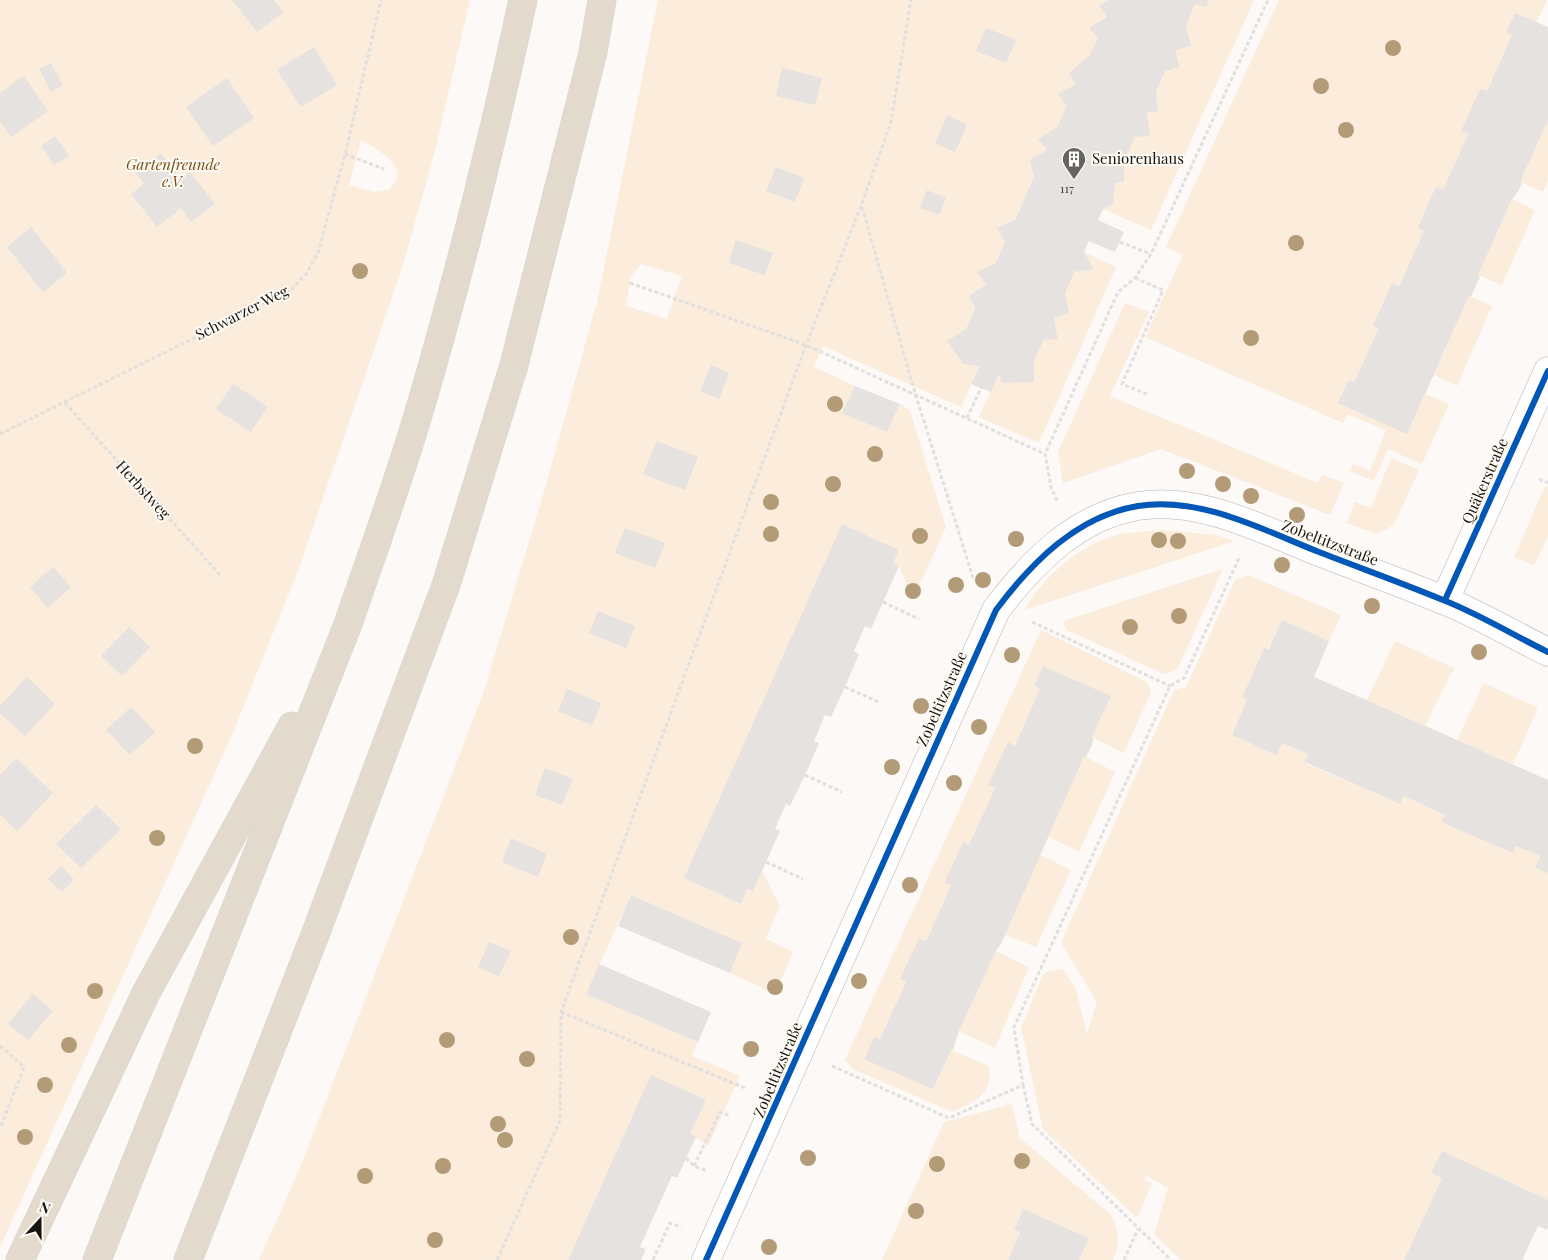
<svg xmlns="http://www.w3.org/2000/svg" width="1548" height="1260" font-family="'Playfair Display',serif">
<rect width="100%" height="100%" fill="#fcf9f6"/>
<path fill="#fbecdc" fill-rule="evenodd" d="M0 0H470L433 159 403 265 298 571 232 735 0 1247ZM361 140C374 147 404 163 396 181 394 184 390 188 388 190L374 192 349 185Z
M658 0H1109L1099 6 1107 17 1089 28 1098 38 1089 56 1069 73 1076 84 1059 94 1067 106 1057 127 1039 139 1047 150 1030 160 1034 177 1015 220 997 228 1005 242 996 263 977 272 986 285 969 296 975 308 966 329 947 341 963 364 980 366 961 407 823 346 814 367 855 386 843 413 887 432 900 404 910 411 946 527 913 600 899 566 893 563 899 550 843 524 684 878 741 904 747 889 753 891 762 871 780 906 766 939 793 952 775 994 730 973 742 943 631 895 586 994 698 1042 692 1056 740 1076 708 1146 690 1134 706 1100 651 1076 568 1260H259L300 1168 483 694 546 485 597 302ZM641 264 682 276 667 319 626 306 631 276Z
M1208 0H1254L1151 230 1103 209 1113 204 1115 183 1124 181V162L1135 137 1150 136 1147 112 1158 111 1156 92 1165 71 1180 67 1175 50 1195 4 1207 7Z
M1279 0H1547L1537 22 1515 13 1506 33 1512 35 1487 91 1480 89 1462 131 1468 134 1443 190 1436 186 1418 228 1424 231 1399 286 1393 283 1379 328 1354 382 1349 380 1407 434 1425 394 1449 404 1422 464 1388 449 1374 481 1350 471 1353 464 1370 471 1386 430 1347 414 1343 423 1145 337 1183 255 1166 247Z
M1548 120V180L1543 192 1520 182Z
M1512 199 1535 210 1502 285 1478 275Z
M1084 252 1116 267 1039 443 979 417 999 374 1003 383 1034 382V360L1044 340 1058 338 1054 318 1069 313 1065 294 1074 272 1094 269Z
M1469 296 1492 306 1457 386 1434 375Z
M1125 303 1149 312 1110 396 1318 483 1322 475 1344 483 1330 515 1161 449 1063 483 1058 452Z
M1391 458 1419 470 1394 525 1376 534 1347 523 1355 502 1371 508Z
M1545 486 1548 487V536L1534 565 1514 557Z
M1164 530 1216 535 1235 541 1024 610C1045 577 1073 550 1111 537 1127 531 1147 532 1164 530Z
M1223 569 1177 670 1164 674 1067 630 1063 621Z
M1248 575 1341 615 1329 641 1282 620 1243 698 1247 700 1277 754 1282 743 1308 754 1305 763 1400 804 1404 796 1445 815 1442 822 1513 853 1516 846 1540 856 1535 868 1548 873V1200L1442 1151 1432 1173 1442 1178 1404 1260H1181L1154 1234 1168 1188 1145 1175 1146 1181 1152 1183 1137 1218 1043 1129 1021 1028 1042 977 1046 972 1063 969 1076 989 1087 1034 1097 1002 1061 943 1174 690 1186 687 1235 580Z
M1041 630 1147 682 1151 692 1124 753 1092 737 1111 696 1043 666 1034 686 1040 689 1015 746 1008 742 989 785 995 788 969 845 963 842 944 883 951 886 926 941 919 938 906 982 880 1039 874 1037 864 1058 933 1089 951 1050 989 1066C993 1096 977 1099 953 1112L853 1069 845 1060Z
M1395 641 1454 668 1425 726 1367 700Z
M1484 683 1538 708 1513 764 1457 740Z
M1084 756 1115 772 1079 852 1047 836Z
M1039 854 1071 870 1036 947 1004 934Z
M996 951 1029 967 995 1048 959 1031Z
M1012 1104 1020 1138 1111 1215C1119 1231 1121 1243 1113 1260H1079L1089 1238 1023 1209 1014 1230 1020 1232 1008 1260H882L944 1122Z"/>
<path fill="#e5e2df" d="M232 0H274L283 12 257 32Z
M1109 0H1208L1207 7 1195 4 1186 26 1191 46 1175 50 1180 67 1165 71 1156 92 1158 112H1147L1150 136 1135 137 1124 162V181L1115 183 1113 204 1103 209 1098 220 1124 232 1115 252 1089 241 1084 252 1094 269 1074 272 1065 294 1069 313 1054 318 1058 339 1044 340 1034 360V382L1002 383 999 374 991 392 971 384 980 366 963 364 947 341 966 329 975 308 969 296 986 285 977 272 996 263 1005 242 997 228 1015 220 1034 177 1030 160 1047 150 1038 139 1057 127 1067 106 1058 94 1076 84 1069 73 1089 56 1098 38 1089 28 1107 17 1099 6Z
M1515 13 1548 27V120L1520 182 1522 183 1518 192 1512 199 1478 275 1480 276 1471 297 1469 296 1407 434 1338 403 1349 380 1354 382 1379 328 1373 326 1392 283 1399 286 1424 231 1418 228 1436 186 1443 190 1468 134 1461 131 1480 89 1487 91 1512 35 1506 33Z
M986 28 1016 40 1006 63 976 51Z
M314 47 337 85 301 107 277 70Z
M51 63 63 85 51 92 39 69Z
M782 68 822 78 815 105 776 96Z
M24 76 48 111 11 137 0 121V93Z
M227 78 254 118 213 146 186 107Z
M947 115 967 125 955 152 935 143Z
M55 136 69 155 54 165 41 146Z
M161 153 181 179 190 172 215 204 191 222 181 208 157 227 131 194 144 184 136 173Z
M776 167 804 178 795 202 766 191Z
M927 190 946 198 939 215 920 208Z
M31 227 67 273 43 292 7 247Z
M736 240 773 253 765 275 729 263Z
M711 365 729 373 719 399 700 391Z
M233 384 268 407 251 432 216 409Z
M855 386 900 404 887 432 842 413Z
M657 441 698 457 685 490 643 474Z
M842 524 899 550 893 563 899 566 871 629 865 626 854 651 859 654 845 687 831 717 825 715 814 741 819 743 805 775 790 806 786 804 775 829 780 831 753 891 747 889 741 904 684 878Z
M625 528 665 543 655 568 615 553Z
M53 567 71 587 48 608 30 587Z
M598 611 635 626 626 648 589 633Z
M1282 620 1329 641 1314 677 1548 780V873L1535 868 1540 856 1516 846 1513 853 1441 822 1445 815 1404 796 1400 804 1305 762 1308 754 1282 743 1277 755 1232 735 1247 700 1242 698 1264 648 1268 650Z
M129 627 150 647 122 676 101 656Z
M1043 666 1111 696 1092 737 1094 739 1091 747 1086 757 1084 756 1001 944 996 951 959 1031 953 1050H951L933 1089 864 1059 874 1037 880 1039 906 982 900 979 919 938 926 941 951 886 944 883 963 842 969 845 995 788 988 785 1008 742 1015 746 1040 689 1034 686Z
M27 677 55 704 25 736 0 713V706Z
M567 689 601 703 592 725 558 711Z
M131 707 155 732 130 755 106 730Z
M16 758 53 793 17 831 0 814V775Z
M545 768 573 779 562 805 535 795Z
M96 805 121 829 81 868 56 844Z
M511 838 547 854 538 877 502 862Z
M61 866 74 880 62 892 48 879Z
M631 895 742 943 730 973 618 926Z
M489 942 511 951 499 976 478 967Z
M599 964 711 1012 698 1042 586 994Z
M33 994 53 1011 28 1040 8 1024Z
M651 1075 706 1100 690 1134 696 1137 677 1178 672 1176 640 1247 646 1249 641 1260H568Z
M1442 1151 1548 1200V1227L1547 1230 1538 1226 1522 1260H1404L1442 1178 1431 1173Z
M1023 1209 1089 1238 1079 1260H1008L1020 1232 1014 1230Z"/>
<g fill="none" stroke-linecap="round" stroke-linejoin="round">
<g stroke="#b6b3b0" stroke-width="29">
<path id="minor" d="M1445 600 1548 371
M706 1260 996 610C1032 562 1077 516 1138 506 1200 496 1263 530 1319 552 1360 568 1402 583 1443 600 1479 614 1513 635 1548 652"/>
</g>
<g stroke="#d9d7d5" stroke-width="29">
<path id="highway" d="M20 1260 146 993 292 726
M97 1260 348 624C372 554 398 483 419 412 459 276 493 139 523 0
M188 1260 315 935 446 585 514 365 593 52 602 0"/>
</g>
<path stroke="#e1e0df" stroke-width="3" stroke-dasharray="4 2.5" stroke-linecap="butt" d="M345 154 384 169
M862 207 913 386 974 581
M1120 242 1151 254
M1135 278 1163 290 1122 384 1147 394
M630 283 806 345 1045 454
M65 403 222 577
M967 418 981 388
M0 434 291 290 307 273 318 253 345 154 381 0
M1539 479 1548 483
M1057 501 1051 487 1045 454 1118 292 1135 278 1151 254 1268 0
M883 602 919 619
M1032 622 1170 686
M845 687 881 703
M805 775 842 792
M766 862 803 879
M561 1012 745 1088
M0 1046 24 1067 0 1129
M832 1066 949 1118 1023 1085 1014 1027 1170 686 1184 678 1240 556
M1023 1085 1032 1124 1171 1260
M686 1158 694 1166 707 1171
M694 1166 720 1112 731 1116
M497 1260 560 1120 561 1012 806 345 861 206 891 122 911 0
M653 1260 670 1223 681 1227
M1124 1260 1138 1229"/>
<use href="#minor" stroke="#fffefe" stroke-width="28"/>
<use href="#highway" stroke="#e2dacd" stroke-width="28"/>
<g stroke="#fefaf4" stroke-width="9">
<path id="cycleway" d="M1445 600 1548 371
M706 1260 996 610C1032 562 1077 516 1138 506 1200 496 1263 530 1319 552 1360 568 1402 583 1443 600 1479 614 1513 635 1548 652"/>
</g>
<use href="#cycleway" stroke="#0057b8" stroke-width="6"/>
</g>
<g fill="#b39b77">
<circle cx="1393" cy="48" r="8"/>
<circle cx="1321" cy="86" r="8"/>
<circle cx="1346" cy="130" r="8"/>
<circle cx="1296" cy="243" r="8"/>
<circle cx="360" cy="271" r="8"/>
<circle cx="1251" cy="338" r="8"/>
<circle cx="835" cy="404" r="8"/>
<circle cx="875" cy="454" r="8"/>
<circle cx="1187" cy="471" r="8"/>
<circle cx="833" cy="484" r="8"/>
<circle cx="1223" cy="484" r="8"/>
<circle cx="1251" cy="496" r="8"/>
<circle cx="771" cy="502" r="8"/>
<circle cx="1297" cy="515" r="8"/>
<circle cx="771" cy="534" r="8"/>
<circle cx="920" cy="536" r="8"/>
<circle cx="1016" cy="539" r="8"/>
<circle cx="1159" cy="540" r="8"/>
<circle cx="1178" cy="541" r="8"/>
<circle cx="1282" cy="565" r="8"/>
<circle cx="983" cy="580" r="8"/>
<circle cx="956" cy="585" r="8"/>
<circle cx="913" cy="591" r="8"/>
<circle cx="1372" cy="606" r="8"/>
<circle cx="1179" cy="616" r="8"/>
<circle cx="1130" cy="627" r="8"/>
<circle cx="1479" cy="652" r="8"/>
<circle cx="1012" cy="655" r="8"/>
<circle cx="921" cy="706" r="8"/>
<circle cx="979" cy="727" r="8"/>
<circle cx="195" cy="746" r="8"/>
<circle cx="892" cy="767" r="8"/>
<circle cx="954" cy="783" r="8"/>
<circle cx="157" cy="838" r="8"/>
<circle cx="910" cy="885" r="8"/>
<circle cx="571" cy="937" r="8"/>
<circle cx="859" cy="981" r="8"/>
<circle cx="775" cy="987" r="8"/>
<circle cx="95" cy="991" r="8"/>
<circle cx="447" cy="1040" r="8"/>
<circle cx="69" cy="1045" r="8"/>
<circle cx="751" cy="1049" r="8"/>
<circle cx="527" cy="1059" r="8"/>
<circle cx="45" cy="1085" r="8"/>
<circle cx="498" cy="1124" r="8"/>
<circle cx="25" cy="1137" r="8"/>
<circle cx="505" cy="1140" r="8"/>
<circle cx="808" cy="1158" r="8"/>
<circle cx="1022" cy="1161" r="8"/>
<circle cx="937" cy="1164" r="8"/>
<circle cx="443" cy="1166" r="8"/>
<circle cx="365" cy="1176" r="8"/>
<circle cx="916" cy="1211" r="8"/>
<circle cx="435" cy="1240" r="8"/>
<circle cx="769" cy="1247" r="8"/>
</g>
<defs>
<g id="building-pin" transform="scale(1.25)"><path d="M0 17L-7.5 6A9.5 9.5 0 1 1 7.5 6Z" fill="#666460" stroke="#fefaf4"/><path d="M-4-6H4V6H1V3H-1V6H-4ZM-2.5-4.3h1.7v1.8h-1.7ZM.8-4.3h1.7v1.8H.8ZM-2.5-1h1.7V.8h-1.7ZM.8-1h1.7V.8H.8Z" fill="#fff"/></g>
</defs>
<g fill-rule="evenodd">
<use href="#building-pin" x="1074" y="159"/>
</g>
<g text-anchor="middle" stroke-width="4" stroke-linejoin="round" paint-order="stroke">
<g font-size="12" fill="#4b4845">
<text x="1067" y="193">117</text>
</g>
<g font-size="15" fill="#161410" stroke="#fefaf4" text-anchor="start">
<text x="1092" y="164">Seniorenhaus</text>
</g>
<g font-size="15" font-style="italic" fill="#774e0f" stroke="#fefaf4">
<text x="173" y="170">Gartenfreunde<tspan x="173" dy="17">e.V.</tspan></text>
</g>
<g font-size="15" fill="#161410" stroke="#fefaf4">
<text transform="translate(242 313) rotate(-27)" y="5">Schwarzer Weg</text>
<text transform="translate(1485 481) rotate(-66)" y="5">Quäkerstraße</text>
<text transform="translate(143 490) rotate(48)" y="5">Herbstweg</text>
<text transform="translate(1330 543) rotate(21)" y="5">Zobeltitzstraße</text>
<text transform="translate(942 699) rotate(-66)" y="5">Zobeltitzstraße</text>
<text transform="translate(778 1070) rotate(-67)" y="5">Zobeltitzstraße</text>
</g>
</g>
<g transform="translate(40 1220) rotate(21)" stroke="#fefaf4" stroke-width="4" paint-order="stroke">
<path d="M0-4L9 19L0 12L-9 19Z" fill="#161410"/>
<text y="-8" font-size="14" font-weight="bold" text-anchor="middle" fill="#161410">N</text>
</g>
</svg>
